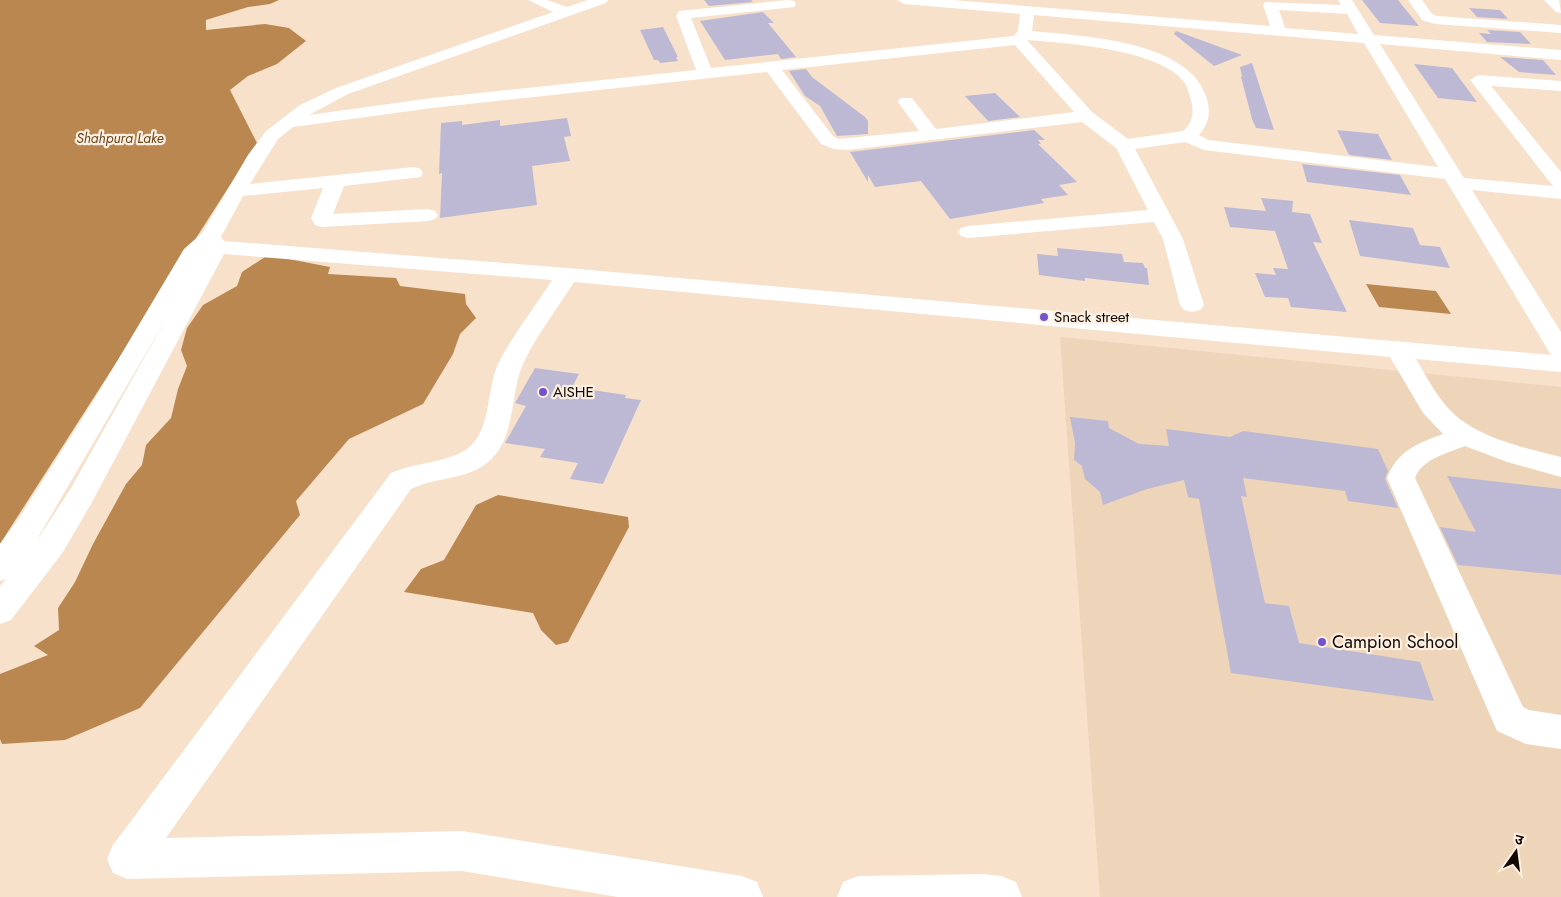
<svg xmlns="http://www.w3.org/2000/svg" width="1561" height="897" font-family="Jost,'Noto Sans Devanagari',sans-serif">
<rect width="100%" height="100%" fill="#f7e1cb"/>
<path fill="#eed4b8" d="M1060 337 1561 387V897H1100Z"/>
<path fill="#ba8750" d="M0 0H279L270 4 248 7 206 20V30L265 24 289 28 306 41 277 64 248 76 230 90 257 143 0 544Z
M268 255 330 267 328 274 396 278 400 286 465 294 466 304 476 318 460 334 453 354 423 404 349 439 296 501 300 515 140 708 65 740 2 744 0 739V674L48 655 34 646 59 630 58 608 75 582 93 544 126 484 142 465 146 445 171 418 178 389 187 366 181 350 187 328 203 305 237 286 242 272Z
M1366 284 1436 291 1451 314 1379 307Z
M498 495 628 517 629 527 568 642 556 645 541 630 533 613 404 592 421 569 444 560 476 505Z"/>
<path fill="#bdb9d4" d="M704 0H751L753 2 709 6Z
M1362 0H1398L1419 26 1380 23Z
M1469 8 1500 10 1508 19 1477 17Z
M763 12 774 23H768L796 57 781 59 778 54 725 60 700 21Z
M663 27 678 57H676L678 61 660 63 658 60H654L640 30Z
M1487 30 1520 32 1531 44 1487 42 1479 33 1491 34Z
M1176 31 1242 55 1214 66 1174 34Z
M1500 57 1543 60 1556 75 1519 72Z
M1252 63 1255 72 1274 130 1256 128 1252 119 1241 77 1242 76 1240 67Z
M1414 64 1452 68 1477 102 1438 98Z
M806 69 812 77 865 117 868 121V134L837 136 820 106 805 96 789 71Z
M995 93 1020 117 988 121 965 96Z
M567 118 571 136 564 137 570 161 532 166 537 205 440 218 442 173 439 174 441 123 462 121V125L500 120V126Z
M1034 130 1045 140H1038L1041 144H1038L1077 182 1059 185 1068 195 1041 199 1044 203 950 219 921 181 875 187 868 175V182L850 152Z
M1337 130 1378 134 1392 160 1349 155Z
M1302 164 1400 175 1411 195 1307 182Z
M1261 198 1293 201 1292 212 1310 214 1322 243 1313 242 1347 312 1291 307 1288 298 1265 297 1255 273 1276 275 1273 268 1288 269 1275 231 1230 227 1224 207 1266 211Z
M1349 220 1413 228 1420 245 1440 247 1450 268 1360 256Z
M1057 248 1122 254 1124 262 1143 263 1145 268H1147L1149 285 1085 278V281L1039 275 1037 254 1058 256Z
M535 368 579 374 572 387 626 395 625 398 641 400 603 484 570 479 578 463 540 457 545 449 505 443 526 406 515 403Z
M1070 417 1108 421 1109 428 1139 444 1169 446 1166 429 1230 437 1243 431 1378 449 1388 471 1385 479 1398 508 1348 501 1345 491 1243 478 1247 497 1241 496 1265 603 1289 606 1299 643 1420 662 1434 701 1231 673 1199 499 1188 497 1184 480 1147 489 1103 505 1100 492 1085 479 1082 466 1074 460 1075 443Z
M1447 476 1561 489V575L1458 565 1440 527 1476 532Z"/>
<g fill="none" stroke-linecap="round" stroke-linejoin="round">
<path fill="#fff" fill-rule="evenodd" d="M528 0H547L567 7 588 0H608L606 3 348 94 309 115 432 98 696 70 676 16 679 11 788 0 794 1 796 4 794 7 691 18 711 68 1014 36 1018 31 1020 14 904 4 897 0H953L1270 26 1263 5 1265 2 1341 5 1338 0H1352L1374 35 1561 50V60L1380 44 1464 178 1553 186 1470 80 1478 75 1561 81V91L1491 86 1561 172V199L1472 190 1561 332V372L1416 359C1426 376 1435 393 1448 408 1475 438 1523 447 1561 457V477L1507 462 1465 446C1448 453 1422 459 1415 478L1523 707 1529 710 1561 715V749L1526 744 1497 731 1387 478C1397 451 1418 443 1443 434L1423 413 1390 357 574 282C557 309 536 336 523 364 509 396 517 439 487 463 466 480 435 477 411 489L166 838 462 831 742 876 757 882 763 897H618L462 871 127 879 113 873 107 859 113 845 391 473C413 463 449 462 467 449 492 430 486 390 498 364 512 336 535 307 552 280L224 254 91 504 63 552 11 620 0 624V586L6 579 0 581V544L19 518 94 400 184 249 202 233 248 155 266 131 300 105 336 88 553 12ZM1279 10 1347 14 1358 34 1285 28ZM1034 15 1364 43 1438 167 1208 140 1199 135C1210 122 1211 112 1206 96 1187 40 1082 36 1032 31ZM1027 40C1066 43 1159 49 1184 82 1188 87 1189 95 1191 100 1194 112 1193 123 1183 131L1128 139 1092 112ZM1015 45 1074 112 936 129 912 98H900L898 102 919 131 838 139 833 136 782 70ZM767 72 821 144 834 149 848 150 1082 122 1116 148 1148 210 968 226 961 228 958 232 961 236 968 238 1154 222 1163 239 1180 305 1184 310 1192 312 1200 310 1204 305 1183 239 1135 149 1185 142 1204 150 1445 179 1551 355 567 268 224 241 221 237 243 196 323 188 311 218 315 225 322 227 428 221 435 219 438 215 435 211 428 209 333 214 344 186 421 177 423 173 421 169 414 167 250 184 278 139 293 127 432 108ZM166 319 71 488 41 534 36 541Z
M1408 0H1422L1432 14 1437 16 1561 25V33L1435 24 1422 20Z
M1544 0H1559L1561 13 1556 12Z
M983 874 1001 876 1016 882 1022 897H837L843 882 858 876Z"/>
</g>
<g fill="#7551cb" stroke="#fdf0e2" stroke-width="2">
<circle cx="1044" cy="317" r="5"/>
<circle cx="543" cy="392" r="5"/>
<circle cx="1322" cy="642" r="5"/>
</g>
<g text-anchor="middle" stroke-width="4.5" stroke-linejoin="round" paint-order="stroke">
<g font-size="14" font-style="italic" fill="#68441a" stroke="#fdf0e2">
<text x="120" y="143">Shahpura Lake</text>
</g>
<g font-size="15" fill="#110a04" stroke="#fdf0e2" text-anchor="start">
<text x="1054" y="322">Snack street</text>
<text x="553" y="397">AISHE</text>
</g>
<g font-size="18" fill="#110a04" stroke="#fdf0e2" text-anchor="start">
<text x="1332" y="648">Campion School</text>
</g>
</g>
<g transform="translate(1516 852) rotate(14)" stroke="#fdf0e2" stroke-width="4" paint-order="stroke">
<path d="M0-4L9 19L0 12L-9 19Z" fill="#110a04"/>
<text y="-8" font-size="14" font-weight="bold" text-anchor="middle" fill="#110a04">उ</text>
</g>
</svg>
